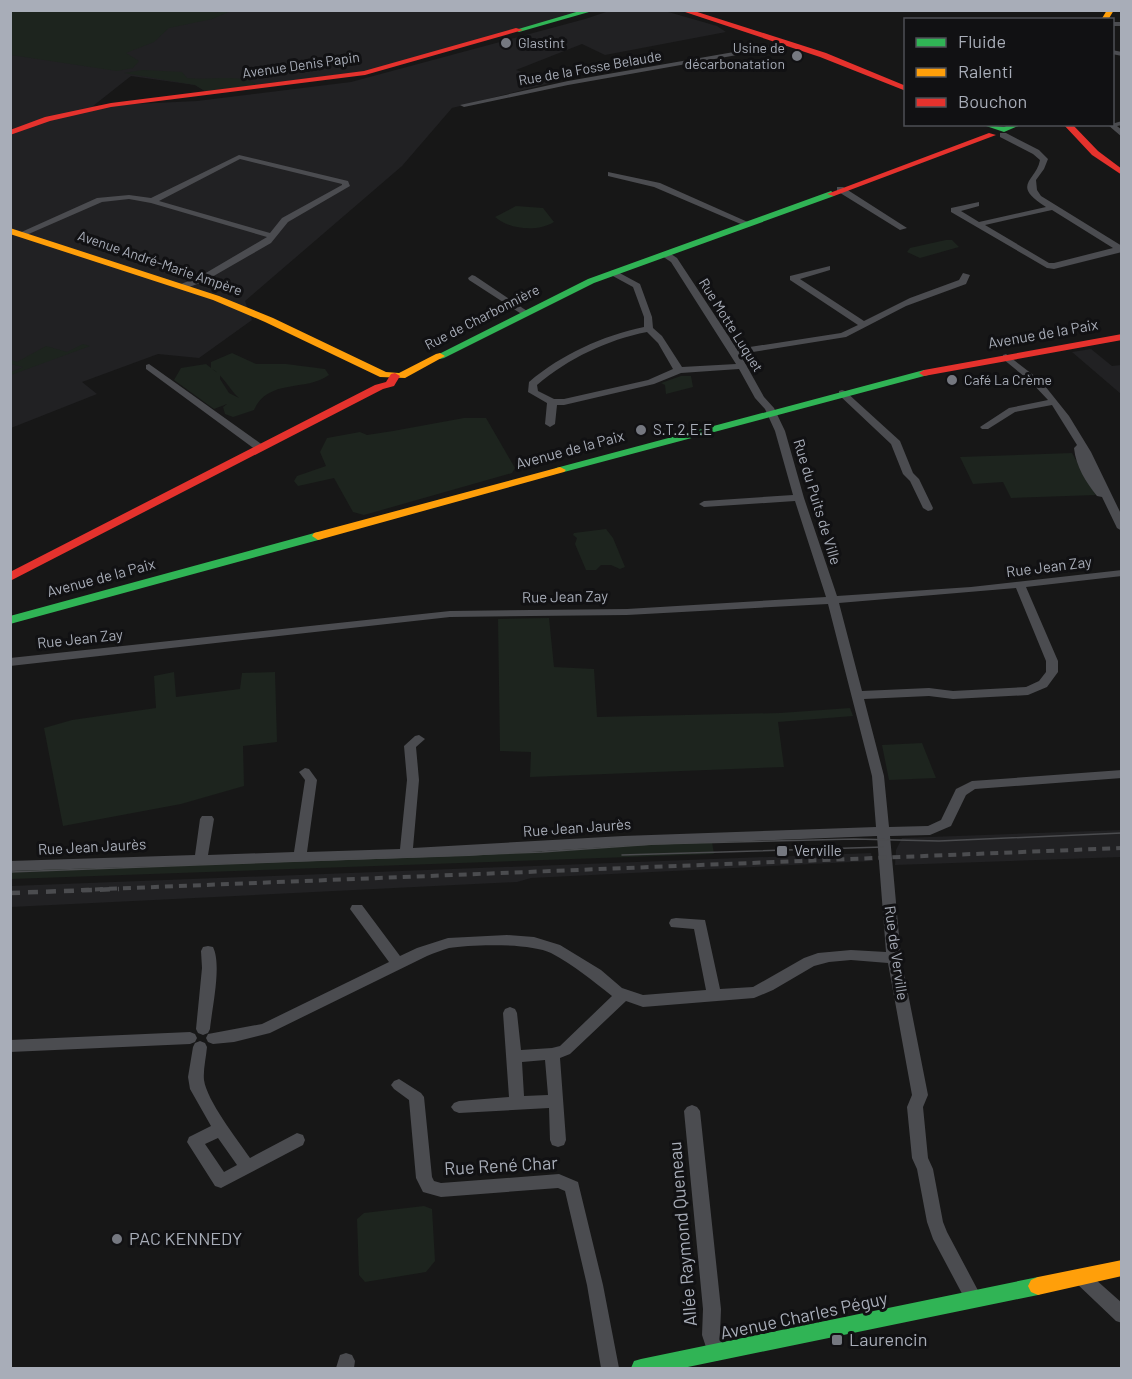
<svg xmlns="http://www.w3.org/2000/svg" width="1132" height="1379" font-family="Barlow,sans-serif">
<rect width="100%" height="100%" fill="#171717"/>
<path fill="#212123" d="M11 11H586L370 71 205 91 195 85 131 76 93 106 197 101 351 82 585 19 609 11H665L717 26 726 32 605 55 582 44 516 70 555 82 452 108 402 166 245 301 252 320 199 358 158 354 82 382 97 394 11 428Z
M1091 349 1112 366 1121 365V394L1072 352Z
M1121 830V857L895 865 896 850 902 838Z
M871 853 873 861 531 878 517 882 11 907V886Z"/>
<path fill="#1d241e" d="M214 10 216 13 219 11H231L212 19 169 28 154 42 126 53 139 61 133 68 117 71 11 55V11Z
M143 70 182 72 187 78C213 81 236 73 260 85L205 91 195 85 124 73Z
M516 206 543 208 554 222C538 232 510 230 495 217Z
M946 240H952L959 247 920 258 907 252 910 248Z
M83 344 90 346 11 375V372L23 367 11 364V360L17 362 46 346 67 352Z
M232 353 256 364H286L325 369 329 375C306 392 268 378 254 410L233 417 225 414 223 407 227 404 214 409 174 380 181 368 206 364 220 375V379L229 393 239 398C229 389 223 375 211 368V362Z
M681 376H691L693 387 666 394 665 385 661 383Z
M464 418H486L515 468 512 473 364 515 353 512 334 478 298 486 294 481 297 476 326 466 320 452 327 438 360 432 367 435 393 431Z
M1072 453 1096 495 1011 498 1003 482 973 484 960 457Z
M606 529 613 538 625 567 620 569 611 565H601L596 570H586L575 544 577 538 573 535 574 533Z
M549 618 554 667 594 669 597 717 780 713 850 708 853 716 778 722 784 767 530 777 531 752 500 751 498 619Z
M174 672 176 697 240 689 242 673 275 672 277 742 243 746 244 786 181 804 63 826 44 728 72 720 156 708 154 676Z
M922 743 936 778 889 780 882 745Z
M712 842 714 854 11 879 10 868Z
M424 1206 432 1209 435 1261 426 1272 365 1282 359 1275 357 1219 364 1213Z"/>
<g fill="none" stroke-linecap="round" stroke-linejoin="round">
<path fill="#4b4c50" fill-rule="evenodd" d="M1112 22H1122V26H1112Z
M791 42 794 44 793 45 568 85 464 107 460 105 568 81Z
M1112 50 1122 52V56L1112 54Z
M1122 121V125L1117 126 1122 130V137L1108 125Z
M1000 133H1006L1039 150 1048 159 1044 169 1036 180 1037 190 1041 196 1122 246V252L1054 269 1047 268 951 212V208L979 202V206L961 211 979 222 1046 207C1010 184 1036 182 1040 160L1033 154 1000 137ZM1052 210 1113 248 1054 263H1049L985 225Z
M239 155 348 181 350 186 288 222 271 243 205 281 184 289 181 288V284L199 277 267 237 151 203 129 199 102 202 24 236 17 234 97 198 129 195 151 198ZM240 159 342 184V185L282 218 270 233 159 201Z
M608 172 660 183 750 223 743 225 654 187 608 176Z
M837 187H843L907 228 900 230 837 191Z
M662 252H668L677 258 737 349 841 333 858 325 790 280V276L830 266V270L800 279 864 321 910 298 959 280 963 273 970 275 966 284 906 306 846 337 740 354 764 397 774 408 785 431 804 498 837 596 971 587 1122 570V576L1026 587 1058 661V672L1047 687 1028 695 953 699 929 696 864 699 884 776 889 827 928 826 941 820 956 789 972 781 1122 770V778L975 789 966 795 951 826 930 835 890 836 901 958 928 1095 923 1107 928 1158 933 1169 943 1222 947 1232 982 1298 979 1303 973 1306 967 1303 933 1239 927 1222 917 1169 912 1158 907 1107 912 1095 888 963 851 960 829 962 814 966 773 990 754 998 643 1007 626 1001 570 1054 560 1058 566 1140 564 1145 558 1147 552 1145 550 1140 549 1108 459 1113 454 1111 451 1107 454 1103 459 1101 509 1097 503 1013 505 1009 510 1007 515 1009 517 1013 521 1050 552 1048 560 1046 612 996C593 981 574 965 551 953 530 943 473 944 449 948 442 950 434 953 427 956L270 1033 234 1042 213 1044 208 1042 206 1038 208 1034 262 1024 389 962 350 909 352 905H362L400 956 417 948 448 938 507 935 534 937 560 945 601 970 622 988 643 995 706 990 694 929 671 927 669 923 671 919 676 918 705 920 720 989 753 987 804 958 818 953 851 950 886 952 877 836 623 846 469 856 10 871V861L195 855 200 819 202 816H212L214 819 208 855 294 852 305 780 299 772 305 768 309 769 317 780 307 852 400 849 407 780 404 746 415 736 419 735 425 739 416 747 419 780 413 848 623 836 876 827 872 776 828 604 627 615 450 617 10 666V658L450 611 627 609 826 597 795 501 704 507 699 504 704 501 793 495 775 431 765 409 755 398 739 369 681 373 654 384 564 405H557L555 424 550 427 545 424 547 403 528 392 529 382C562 354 602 336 644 327V317L633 287 611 275V271L614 270 640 284 652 317 653 328 662 336 682 367 736 364 671 262 662 256ZM647 332 658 343 673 369 648 380 564 399H554L538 391 537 385C569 358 607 340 647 332ZM1016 588 1046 661V672L1039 681 1026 687 953 691 929 688 862 691 839 603ZM545 1060 548 1095 524 1096 522 1062Z
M472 275 475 276 530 313 529 315H523L469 280 468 278Z
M1006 354 1041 381 1069 416 1091 452 1122 516V531L1117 528 1102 497 1097 496C1086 482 1076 467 1074 448L1077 445 1052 405 1015 412 988 429H982L980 427 1009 408 1048 400 1031 382 1003 359V355Z
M149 364 264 446V450H256L146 369V365Z
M842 390 845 391 900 441 913 473 919 479 933 508 932 510 928 511 923 508 910 481 903 474 891 444 839 395V391Z
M208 946 213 947C222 965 212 1008 210 1029L208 1033 203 1035 198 1033 196 1029 202 968 201 951 203 947Z
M190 1032 195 1034 197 1038 195 1042 190 1044 10 1052V1040Z
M200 1041 205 1043 207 1047C206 1058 203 1070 204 1080 207 1101 237 1139 250 1158L297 1133 303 1135 305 1140 303 1145 221 1188 215 1186 187 1142 189 1137 211 1126 190 1089 188 1077 193 1047 195 1043ZM218 1138 237 1165 224 1172 205 1144Z
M399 1079 421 1093 424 1097 432 1177 434 1181 441 1183 559 1174 578 1182 603 1285 619 1368H601L587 1285 565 1191 558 1188 441 1197 423 1192 416 1178 409 1100 394 1089 391 1085 394 1081Z
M692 1105 697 1107 700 1111 721 1309 720 1335 725 1353 722 1359 716 1361 710 1359 702 1335 703 1309 684 1111 687 1107Z
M1080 1269 1086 1271 1122 1303V1323L1116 1321 1074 1281 1072 1276 1074 1271Z
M346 1353 352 1355 355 1361 354 1368H336L340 1355Z"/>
<path fill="#30b455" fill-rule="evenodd" d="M583 10H596L519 32 515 30Z
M980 124 1004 127 1011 124H1023L1004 132Z
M831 191 835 194 834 196 594 283 444 358 440 359 435 356 588 279Z
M924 370 929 373 928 375 564 472H556L554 470 556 468Z
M318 532 324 536 322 539 10 624V616Z
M1038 1277 1045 1280 1048 1286 1045 1292 1038 1295 683 1368H631L634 1361 641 1359Z"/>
<path fill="#ff9f0a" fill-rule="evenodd" d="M1107 10H1114L1108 20H1101Z
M10 228 219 296 273 318 386 372 399 373 436 354 440 353 445 356 405 378 380 377 265 322 213 300 10 234Z
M560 467 566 470 564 472 322 539 318 540 312 536 314 533Z
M1122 1260V1276L1038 1295 1031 1292 1028 1286 1031 1280 1038 1277Z"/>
<path fill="#e5322d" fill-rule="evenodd" d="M679 10H691L826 53 906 86V91L820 57Z
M516 28 523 30 365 75 111 107 50 121 10 135V130L45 117 111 103 364 71Z
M1063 124H1072L1098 151 1122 169V175L1092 155Z
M989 133 996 135 834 196 827 194Z
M1122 334V340L924 376 919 373 924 370Z
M395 373 400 376 394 386 383 389 10 581V572L375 385 386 382 391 374Z"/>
<path stroke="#4b4c4f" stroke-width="1.5" d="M622 855 883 847
M10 872 542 852 655 844 854 839 939 841 1122 833"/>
<path stroke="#4b4c4f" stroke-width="4" stroke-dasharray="8 6" stroke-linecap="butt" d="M81 890 1122 848"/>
<path stroke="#4b4c4f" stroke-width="4.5" stroke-dasharray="10 8" stroke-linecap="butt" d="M10 893 119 889"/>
</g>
<g fill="#757880" stroke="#111113" stroke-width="2">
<circle cx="506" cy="43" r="6"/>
<circle cx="797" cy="56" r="6"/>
<circle cx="952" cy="380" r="6"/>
<circle cx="641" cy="430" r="6"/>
<rect x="776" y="845" width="12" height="12" rx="3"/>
<circle cx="117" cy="1239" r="6"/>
<rect x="831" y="1334" width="12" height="12" rx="3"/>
</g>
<g text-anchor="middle" stroke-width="6" stroke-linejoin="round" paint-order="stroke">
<g font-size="14" fill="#a8adb8" stroke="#111113" text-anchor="start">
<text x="518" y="48">Glastint</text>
<text x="785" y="53" text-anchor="end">Usine de<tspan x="785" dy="16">décarbonatation</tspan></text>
<text x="964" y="385">Café La Crème</text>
</g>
<g font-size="14" fill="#a8adb8" stroke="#111113">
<text transform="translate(301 65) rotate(-8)" y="5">Avenue Denis Papin</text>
<text transform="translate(590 68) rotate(-10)" y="5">Rue de la Fosse Belaude</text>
<text transform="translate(160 263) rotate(19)" y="5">Avenue André-Marie Ampère</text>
<text transform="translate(482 317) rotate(-27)" y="5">Rue de Charbonnière</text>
<text transform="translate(731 325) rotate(58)" y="5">Rue Motte Luquet</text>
</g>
<g font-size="15" fill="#a8adb8" stroke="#111113">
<text transform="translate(1043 334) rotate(-10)" y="5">Avenue de la Paix</text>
<text transform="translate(570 450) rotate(-15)" y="5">Avenue de la Paix</text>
<text transform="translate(817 502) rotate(73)" y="5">Rue du Puits de Ville</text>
<text transform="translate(1049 567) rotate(-7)" y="5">Rue Jean Zay</text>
<text transform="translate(101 578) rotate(-15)" y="5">Avenue de la Paix</text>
<text transform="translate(565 597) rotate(-1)" y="5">Rue Jean Zay</text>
<text transform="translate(80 639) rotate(-6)" y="5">Rue Jean Zay</text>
<text transform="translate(577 828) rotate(-4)" y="5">Rue Jean Jaurès</text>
<text transform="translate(92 847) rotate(-3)" y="5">Rue Jean Jaurès</text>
<text transform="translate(896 953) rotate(82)" y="5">Rue de Verville</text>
</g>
<g font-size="15" fill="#a8adb8" stroke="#111113" text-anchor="start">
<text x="653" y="435">S.T.2.E.E</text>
<text x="794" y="856">Verville</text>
</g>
<g font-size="18" fill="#a8adb8" stroke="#111113">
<text transform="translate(501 1166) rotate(-3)" y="6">Rue René Char</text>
<text transform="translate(683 1234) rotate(-95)" y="6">Allée Raymond Queneau</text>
<text transform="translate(804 1316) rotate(-12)" y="6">Avenue Charles Péguy</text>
</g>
<g font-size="18" fill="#a8adb8" stroke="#111113" text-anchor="start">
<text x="129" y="1245">PAC KENNEDY</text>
<text x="849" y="1346">Laurencin</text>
</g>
</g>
<rect width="1132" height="1379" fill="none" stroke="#a8adb8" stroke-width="24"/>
<rect x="904" y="18" width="210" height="108" fill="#111113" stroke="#4d4f55" stroke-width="1.5"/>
<rect x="916" y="38" width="30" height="9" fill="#30b455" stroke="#4d4f55" stroke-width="1.5"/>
<text x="958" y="48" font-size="18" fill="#a8adb8">Fluide</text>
<rect x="916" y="68" width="30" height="9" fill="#ff9f0a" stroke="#4d4f55" stroke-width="1.5"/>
<text x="958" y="78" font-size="18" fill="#a8adb8">Ralenti</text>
<rect x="916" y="98" width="30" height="9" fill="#e5322d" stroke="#4d4f55" stroke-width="1.5"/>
<text x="958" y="108" font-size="18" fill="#a8adb8">Bouchon</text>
</svg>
